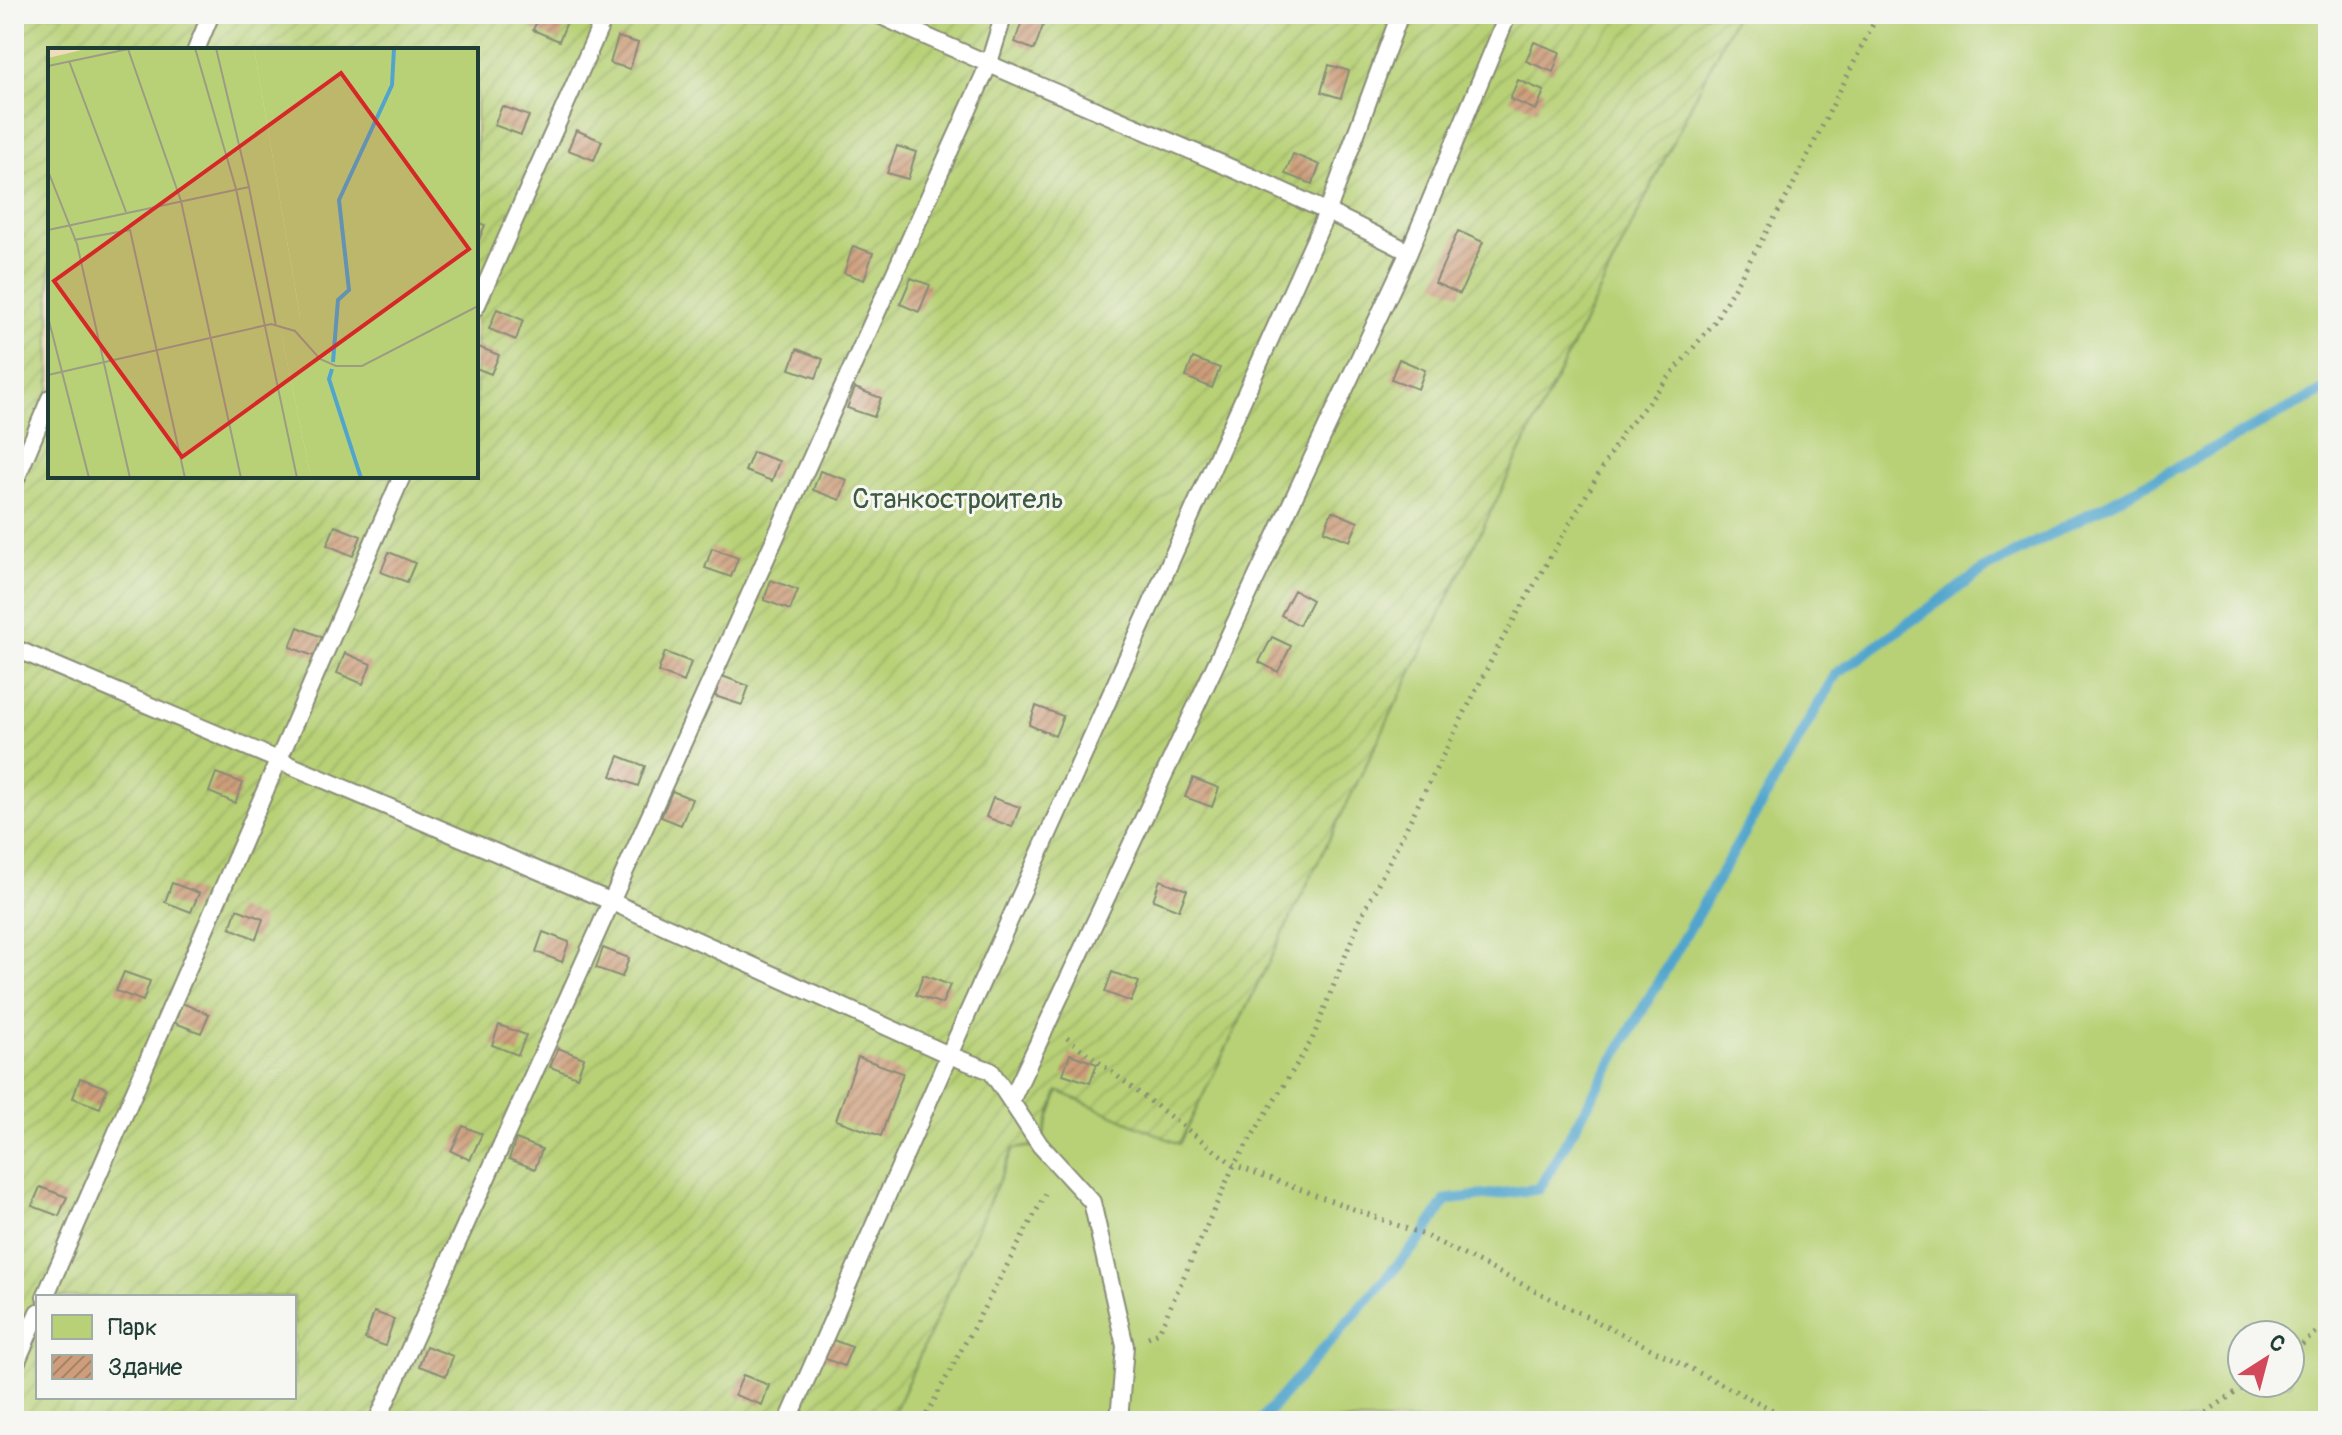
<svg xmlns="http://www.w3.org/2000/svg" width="2342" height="1435" font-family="Pangolin,sans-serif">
<defs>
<pattern id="garden-furrows" width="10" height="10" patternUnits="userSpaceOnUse" patternTransform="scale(2)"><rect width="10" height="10" fill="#b8d176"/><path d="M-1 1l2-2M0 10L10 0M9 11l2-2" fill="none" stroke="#9eb467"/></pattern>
<pattern id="building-hatch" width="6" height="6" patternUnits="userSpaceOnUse" patternTransform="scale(2)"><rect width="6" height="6" fill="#ce9e7c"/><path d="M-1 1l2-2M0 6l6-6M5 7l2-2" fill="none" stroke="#a78266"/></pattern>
</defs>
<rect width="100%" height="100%" fill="#f6f6f2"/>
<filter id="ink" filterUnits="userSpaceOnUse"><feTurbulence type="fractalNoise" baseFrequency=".0125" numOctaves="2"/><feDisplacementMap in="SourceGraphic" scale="16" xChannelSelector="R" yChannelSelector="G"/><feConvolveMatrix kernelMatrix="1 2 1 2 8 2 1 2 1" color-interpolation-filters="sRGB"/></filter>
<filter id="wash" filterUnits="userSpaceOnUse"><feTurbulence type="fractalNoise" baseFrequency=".006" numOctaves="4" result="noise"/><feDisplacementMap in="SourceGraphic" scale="32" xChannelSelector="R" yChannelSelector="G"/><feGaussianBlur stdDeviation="1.8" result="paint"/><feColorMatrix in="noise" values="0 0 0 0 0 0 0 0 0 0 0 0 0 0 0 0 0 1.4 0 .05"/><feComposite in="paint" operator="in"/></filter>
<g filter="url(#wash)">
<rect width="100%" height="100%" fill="#f0dbba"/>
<path fill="#b8d176" stroke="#6c8755" stroke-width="2" fill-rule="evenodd" d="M1736 14H2328V1421H890L1013 1149 1040 1145 1059 1091 1179 1144ZM2242 1335H2290V1383H2242Z"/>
<path fill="url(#garden-furrows)" stroke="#6c8755" stroke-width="2" fill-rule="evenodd" d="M14 14H1736L1179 1144 1058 1091 1040 1145 1013 1149 890 1421H14ZM50 50H476V476H50ZM38 1297H294V1397H38Z"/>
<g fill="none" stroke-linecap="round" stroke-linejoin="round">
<path stroke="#51a5cc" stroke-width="11" d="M1260 1421 1424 1235 1446 1200 1539 1189 1836 674 1985 569 2328 388"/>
</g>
<g id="blocks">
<path fill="url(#building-hatch)" d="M540 14H548L567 22 559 41 533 30Z
M1024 15 1044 23 1034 50 1015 42Z
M618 37 638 43 630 69 610 63Z
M1534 42 1560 52 1553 72 1526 61Z
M1329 65 1349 71 1341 98 1321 92Z
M1518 80 1544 91 1536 110 1510 99Z
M502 106 529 116 521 135 494 125Z
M576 130 602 141 594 160 568 150Z
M897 146 916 152 908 179 887 173Z
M1293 154 1320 165 1312 184 1285 174Z
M476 222 485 225 476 247Z
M1458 231 1483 242 1460 294 1435 283Z
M853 246 873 253 864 280 844 273Z
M911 278 930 285 919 312 900 304Z
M497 309 523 320 516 340 489 329Z
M476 346 499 355 491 374 476 368Z
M797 349 823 359 816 378 790 369Z
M1193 358 1220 368 1212 388 1186 377Z
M1399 359 1425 370 1418 389 1391 379Z
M855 388 881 398 874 417 847 408Z
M753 452 779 461 772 481 745 471Z
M820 471 847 480 840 500 813 490Z
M1332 511 1358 522 1350 541 1324 531Z
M335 526 361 536 353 556 327 545Z
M712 548 738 558 731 577 705 568Z
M389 552 415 563 407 582 381 572Z
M771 580 798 590 790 610 764 600Z
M1294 590 1312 600 1299 625 1281 615Z
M298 627 324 638 316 657 290 647Z
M1272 637 1291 646 1278 672 1259 662Z
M665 652 691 662 684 682 658 672Z
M345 653 371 664 363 684 337 673Z
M722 676 749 686 742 705 715 696Z
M1036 706 1063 716 1055 736 1029 725Z
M619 756 645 766 638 786 611 776Z
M216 773 243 783 235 803 209 792Z
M1193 778 1219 788 1212 807 1185 797Z
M672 791 692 799 681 825 661 817Z
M993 798 1020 807 1012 827 986 817Z
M1160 880 1187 890 1179 910 1153 900Z
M172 883 199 893 191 912 165 902Z
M237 909 263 919 256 939 230 928Z
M543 932 569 942 562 962 536 952Z
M603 948 629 958 622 977 596 968Z
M124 972 150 981 143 1001 116 991Z
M1112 972 1139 982 1131 1002 1105 992Z
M923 975 950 985 942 1004 916 995Z
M182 1003 209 1014 201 1033 175 1023Z
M499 1025 526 1035 518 1055 492 1045Z
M558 1048 584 1058 577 1077 550 1067Z
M1070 1054 1097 1064 1090 1083 1063 1074Z
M858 1057 903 1073 881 1136 836 1120Z
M80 1078 107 1088 100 1108 73 1098Z
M463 1126 482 1134 470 1160 451 1151Z
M516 1139 542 1149 535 1169 509 1159Z
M40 1187 67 1197 59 1216 32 1206Z
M374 1312 394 1319 385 1346 365 1339Z
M825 1337 852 1347 844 1366 818 1356Z
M426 1346 453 1356 446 1376 419 1366Z
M743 1375 769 1385 762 1405 735 1395Z"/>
</g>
</g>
<g filter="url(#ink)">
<use href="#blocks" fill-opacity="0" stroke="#888c77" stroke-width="2"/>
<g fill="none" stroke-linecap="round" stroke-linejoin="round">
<g stroke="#888c77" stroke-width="20">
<path id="lane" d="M877 14C1053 96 1236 163 1409 252L1011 1101
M196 50 211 14
M1409 252 1508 14
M476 307 603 20 590 14
M14 484 50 398
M14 648 610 901 949 1055 991 1071 1040 1145 1092 1202 1125 1346 1119 1421
M45 1297 402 476
M14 1368 38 1312
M377 1421 988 66 1004 14
M788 1421 949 1055 1328 210 1400 14"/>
</g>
<path stroke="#888c77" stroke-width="5" stroke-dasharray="2 6" stroke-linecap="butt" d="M1067 1038 1234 1165 1424 1235 1795 1421
M1148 1337 1159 1332 1234 1165 1312 1040 1359 921 1499 645 1622 434 1713 324 1789 193 1878 14
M2290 1355 2328 1322
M923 1421 1046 1193
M2193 1421 2250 1383"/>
<use href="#lane" stroke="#fff" stroke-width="16"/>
</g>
</g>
<g text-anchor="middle" stroke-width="6" stroke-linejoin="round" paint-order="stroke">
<g font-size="28" fill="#3e5b41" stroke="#f6f6f2">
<text x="958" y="508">Станкостроитель</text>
</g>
</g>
<g transform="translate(48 48)">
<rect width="430" height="430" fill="#f0dbba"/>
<path d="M206 0H430V430H263L233 284V273L252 268Z" fill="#b8d176"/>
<path d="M42 0H206L252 269 233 273V284L263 430H0V10Z" fill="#b8d176"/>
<path fill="none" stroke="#51a5cc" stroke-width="4" d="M285 314 290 252 301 242 291 152 344 37 346 0M284 321 281 331 313 430"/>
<path fill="none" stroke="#9c9c84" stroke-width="2" d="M147 0 188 141 249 430M168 0 201 139M80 1 133 153 193 430M21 13 78 164M0 18 85 0M0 123 29 196 82 430M0 182 201 139 228 278M26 192 82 182 137 430M0 269 41 430M0 327 223 276 247 283 272 311 288 318H314L430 258"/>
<path fill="#d62828" fill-opacity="0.15" stroke="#d62828" stroke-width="4" d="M293 25 421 201 134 409 6 233Z"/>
<rect width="430" height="430" fill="none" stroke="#1f3d34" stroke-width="4"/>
</g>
<rect width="2342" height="1435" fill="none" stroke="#f6f6f2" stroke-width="48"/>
<rect x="36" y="1295" width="260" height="104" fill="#f6f6f2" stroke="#a0aca6" stroke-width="2"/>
<rect x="52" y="1315" width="40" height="24" fill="#b8d176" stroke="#a0aca6" stroke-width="2"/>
<text x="108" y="1335" font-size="24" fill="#1f3d34">Парк</text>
<rect x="52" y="1355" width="40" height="24" fill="url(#building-hatch)" stroke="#a0aca6" stroke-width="2"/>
<text x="108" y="1375" font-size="24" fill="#1f3d34">Здание</text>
<g transform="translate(2266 1359) rotate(36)"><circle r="38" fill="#f6f6f2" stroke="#a0aca6" stroke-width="2"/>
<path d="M0-6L14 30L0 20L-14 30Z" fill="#d1495b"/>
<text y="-12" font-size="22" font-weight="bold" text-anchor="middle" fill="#1f3d34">С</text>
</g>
</svg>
